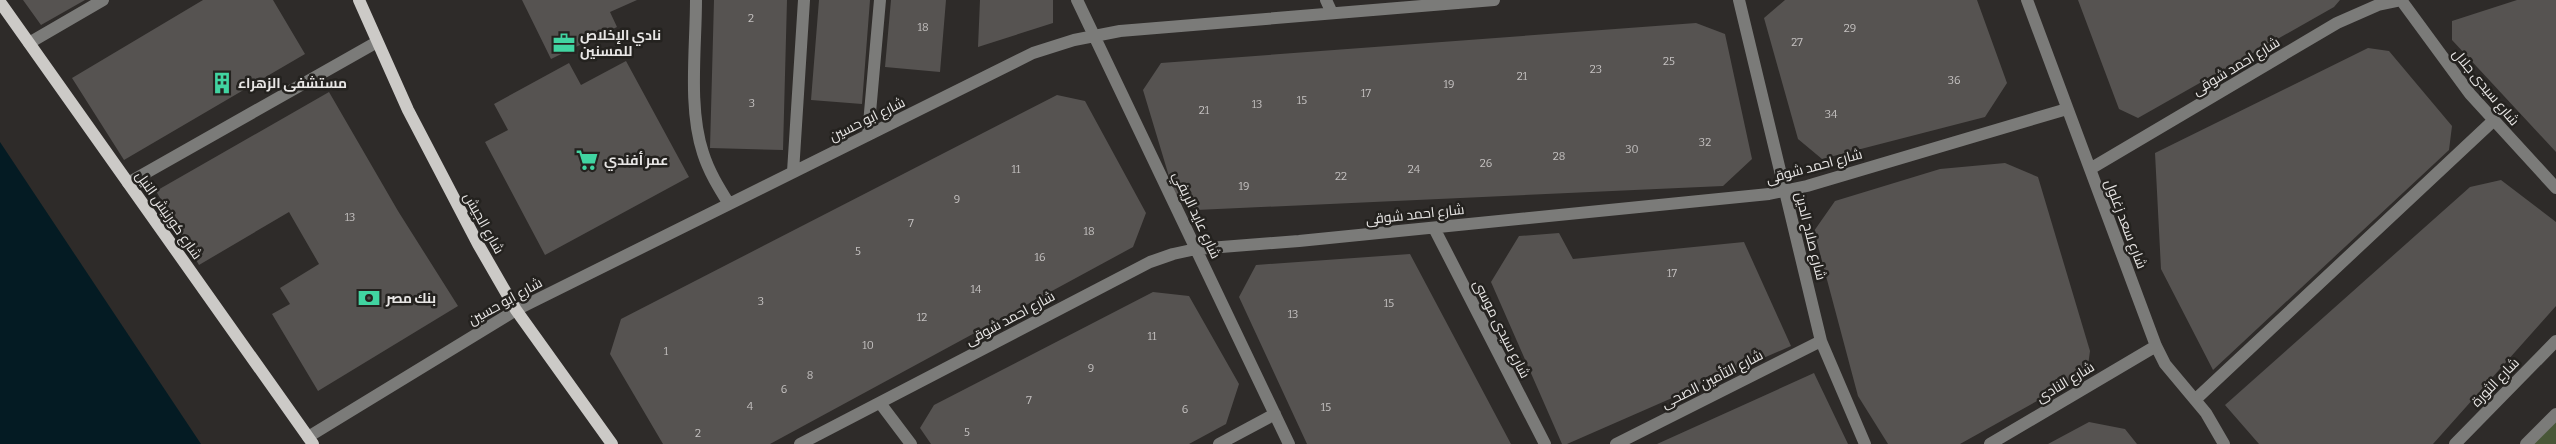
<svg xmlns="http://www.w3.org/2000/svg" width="2556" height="444" font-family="Bitter,Cairo,serif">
<rect width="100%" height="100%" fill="#2e2b29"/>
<path fill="#495738" d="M2556 411V444H2521Z"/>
<path fill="#041b23" d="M0 142 201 444H0Z"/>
<path fill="#565351" d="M23 0H85L41 25Z
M203 0H273L305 54 124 160 72 78Z
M522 0H637L610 12 617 27 551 59Z
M714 0H787L783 150 710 148Z
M819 0H870L862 104 811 100Z
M891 0H946L940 72 885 67Z
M980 0H1053V23L978 47Z
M1785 0H1977L2007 83 1985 117 1822 159 1798 139 1764 18Z
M2078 0H2340L2334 7 2138 118 2119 109Z
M2517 0H2556V152L2452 40V21Z
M1696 23 1725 34 1752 159 1723 186 1196 210 1174 193 1143 90 1161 63Z
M2368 48 2389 51 2452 126 2449 150 2213 370 2161 269 2155 153Z
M626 61 689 177 545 255 485 142 508 130 494 104 569 63 581 85Z
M329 92 398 211 458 306 318 391 272 314 290 304 280 288 319 264 289 212 199 265 156 191Z
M1057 95 1085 101 1146 213 1133 247 770 444H663L610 354 621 319Z
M2005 163 2038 177 2090 351 2087 373 1960 444H1888L1858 396 1814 231 1835 201 1940 169Z
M2501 180 2556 222V306L2433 444H2259L2225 405 2470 187Z
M1559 233 1573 259 1744 242 1791 346 1567 444H1562L1491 282 1519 236Z
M1410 254 1511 444H1307L1239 297 1256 265Z
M1153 292 1189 296 1239 384 1226 424 1189 444H931L920 428 934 405Z
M1814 373 1848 444H1657Z
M2089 422 2125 429 2137 444H2048Z"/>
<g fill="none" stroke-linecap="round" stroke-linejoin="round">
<path stroke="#7b7b79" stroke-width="12" d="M696 0C696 48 688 108 703 153 709 172 719 188 729 204
M1077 0 1289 444
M1326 0 1332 13
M1739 0 1821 341 1865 444
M2027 0 2156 346 2165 364 2206 413 2224 444
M2401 0 2470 94 2556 188
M29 43 103 0
M868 135 880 0
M2090 169 2337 23 2378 5 2402 0
M793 172 804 0
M128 183 377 42
M1434 228 1545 444
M2196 399 2494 120
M880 403 911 444
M308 437 516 310 1033 53 1074 40 1120 31 1494 0
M800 444 1150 262 1173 254 1196 249 1299 241 1769 194 1807 186 2067 109
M1219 444 1275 414
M1616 444 1821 341
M1990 444 2156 346
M2455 444 2556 341
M2526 444 2556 414"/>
<path stroke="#cccac7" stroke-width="12" d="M359 0 408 110 478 244 516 310 612 444
M0 2 313 444"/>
</g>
<defs>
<g id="office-bare" transform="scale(1.725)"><path d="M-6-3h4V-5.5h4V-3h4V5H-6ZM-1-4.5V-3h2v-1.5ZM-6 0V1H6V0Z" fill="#41d4a1" stroke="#24221f" stroke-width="2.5" paint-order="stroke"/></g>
<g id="building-bare" transform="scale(1.725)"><path d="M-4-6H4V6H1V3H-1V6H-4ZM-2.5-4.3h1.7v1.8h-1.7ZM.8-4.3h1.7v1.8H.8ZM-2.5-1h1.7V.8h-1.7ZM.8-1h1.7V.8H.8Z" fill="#41d4a1" stroke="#24221f" stroke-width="2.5" paint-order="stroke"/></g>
<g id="supermarket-bare" transform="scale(1.725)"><path d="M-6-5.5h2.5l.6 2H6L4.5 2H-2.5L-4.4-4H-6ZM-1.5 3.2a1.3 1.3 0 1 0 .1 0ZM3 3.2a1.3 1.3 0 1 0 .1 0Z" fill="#41d4a1" stroke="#24221f" stroke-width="2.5" paint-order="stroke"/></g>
<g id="bank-bare" transform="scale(1.725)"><path d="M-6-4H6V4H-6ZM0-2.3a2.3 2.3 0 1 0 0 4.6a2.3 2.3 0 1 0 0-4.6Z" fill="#41d4a1" stroke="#24221f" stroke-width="2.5" paint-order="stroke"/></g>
</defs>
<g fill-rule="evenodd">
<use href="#office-bare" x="564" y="43"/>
<use href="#building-bare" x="222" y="83"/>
<use href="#supermarket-bare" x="587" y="160"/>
<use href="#bank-bare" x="369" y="298"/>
</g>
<g text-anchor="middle" stroke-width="5" stroke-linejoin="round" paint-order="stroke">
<g font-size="11" fill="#c4c1c0">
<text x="751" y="22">2</text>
<text x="923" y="31">18</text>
<text x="1850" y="32">29</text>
<text x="1797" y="46">27</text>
<text x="1669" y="65">25</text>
<text x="1596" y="73">23</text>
<text x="1522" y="80">21</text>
<text x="1954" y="84">36</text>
<text x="1449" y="88">19</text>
<text x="1366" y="97">17</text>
<text x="1302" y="104">15</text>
<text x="752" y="107">3</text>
<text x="1257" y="108">13</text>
<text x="1204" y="114">21</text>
<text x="1831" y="118">34</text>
<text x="1705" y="146">32</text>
<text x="1632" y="153">30</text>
<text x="1559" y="160">28</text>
<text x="1486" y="167">26</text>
<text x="1016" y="173">11</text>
<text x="1414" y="173">24</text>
<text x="1341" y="180">22</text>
<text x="1244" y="190">19</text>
<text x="957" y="203">9</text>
<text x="350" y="221">13</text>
<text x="911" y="227">7</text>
<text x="1089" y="235">18</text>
<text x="858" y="255">5</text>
<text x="1040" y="261">16</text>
<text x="1672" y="277">17</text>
<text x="976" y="293">14</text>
<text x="761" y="305">3</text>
<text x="1389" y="307">15</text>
<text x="1293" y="318">13</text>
<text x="922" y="321">12</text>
<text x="1152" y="340">11</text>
<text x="868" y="349">10</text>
<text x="666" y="355">1</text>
<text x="1091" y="372">9</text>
<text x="810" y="379">8</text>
<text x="784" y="393">6</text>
<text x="1029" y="404">7</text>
<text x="750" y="410">4</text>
<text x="1326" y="411">15</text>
<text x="1185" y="413">6</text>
<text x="967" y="436">5</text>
<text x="698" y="437">2</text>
</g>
<g font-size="14" font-weight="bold" fill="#e8e6e5" stroke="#24221f" text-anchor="start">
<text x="580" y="40">نادي الإخلاص<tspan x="580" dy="16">للمسنين</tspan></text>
<text x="238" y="88">مستشفى الزهراء</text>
<text x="604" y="165">عمر أفندي</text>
<text x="386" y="303">بنك مصر</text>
</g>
<g font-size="14" fill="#e8e6e5" stroke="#24221f">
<text transform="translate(2236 66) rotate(-31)" y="5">شارع احمد شوقى</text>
<text transform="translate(2486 87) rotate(50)" y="5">شارع سيدى جلال</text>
<text transform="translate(867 119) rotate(-26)" y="5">شارع ابو حسين</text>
<text transform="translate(1814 166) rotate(-15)" y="5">شارع احمد شوقى</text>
<text transform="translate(1415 214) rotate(-6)" y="5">شارع احمد شوقى</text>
<text transform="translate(169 215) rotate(55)" y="5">شارع كورنيش النيل</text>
<text transform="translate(1197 215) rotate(65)" y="5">شارع عايد الريفي</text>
<text transform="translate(484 223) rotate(61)" y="5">شارع الجيش</text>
<text transform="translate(2126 224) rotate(69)" y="5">شارع سعد زغلول</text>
<text transform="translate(1811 236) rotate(76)" y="5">شارع صلاح الدين</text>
<text transform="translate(505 301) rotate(-29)" y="5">شارع ابو حسين</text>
<text transform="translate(1010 318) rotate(-28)" y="5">شارع احمد شوقى</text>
<text transform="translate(1502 329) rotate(63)" y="5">شارع سيدى موسى</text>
<text transform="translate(1712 379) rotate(-27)" y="5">شارع التأمين الصحى</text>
<text transform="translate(2065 382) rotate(-31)" y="5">شارع النادى</text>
<text transform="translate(2495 382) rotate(-46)" y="5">شارع الثورة</text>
</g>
</g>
</svg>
